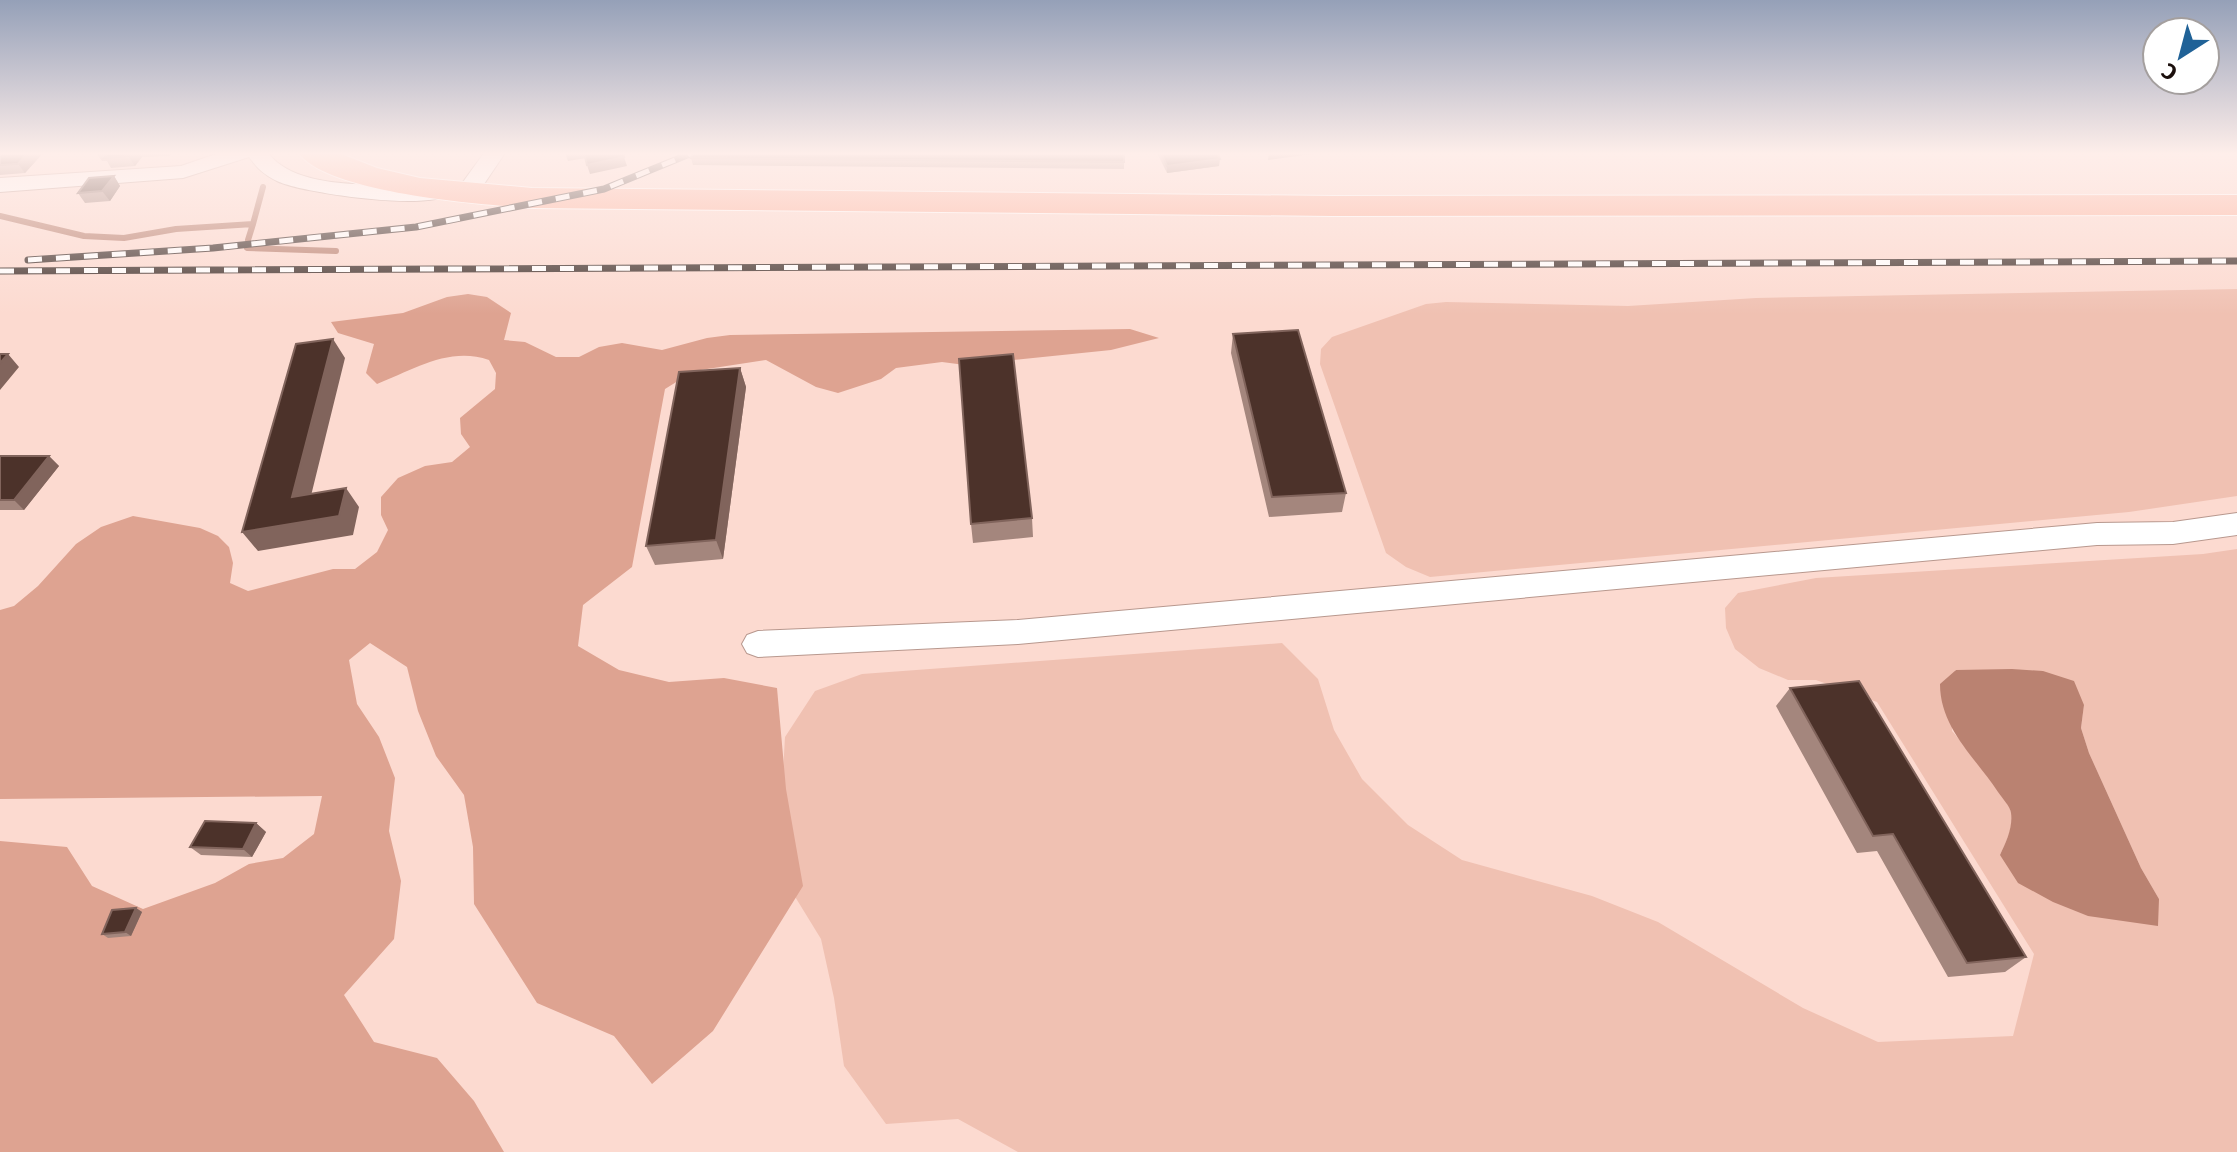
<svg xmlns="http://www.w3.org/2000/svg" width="2237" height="1152" font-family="'Fira Sans',sans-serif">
<rect width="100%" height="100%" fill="#fcdad0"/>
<path fill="#f0c1b2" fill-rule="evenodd" d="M2237 289V496L2129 512 1430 577 1406 567 1386 553 1320 364 1321 349 1332 337 1426 304 1446 302 1628 306 1756 298Z
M2237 549V1152H1018L958 1119 886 1124 844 1066 834 998 821 939 794 895 782 790 785 737 815 691 862 674 1282 643 1318 679 1334 730 1362 779 1408 825 1462 860 1592 896 1658 922 1803 1008 1878 1042 2013 1036 2034 954 1877 702 1816 680H1788L1759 668 1735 649 1726 628 1725 608 1738 593 1816 578 2203 554ZM1955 670H1983L2084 705 2081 728 2089 753 2141 868 2159 899 2000 855C2006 842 2014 827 2011 813 2008 794 1966 747 1952 731Z"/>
<path fill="#dea391" d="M468 294 487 297 511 313 504 340 525 342 556 357H579L599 347 622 343 662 350 707 338 730 335 1130 329 1159 338 1111 350 965 365 942 362 896 368 881 379 838 393 816 387 766 360 694 371 665 389 632 567 583 605 578 646 619 670 669 682 724 678 777 688 786 789 803 886 713 1031 652 1084 614 1036 537 1003 474 904 473 847 464 795 436 756 418 711 407 667 370 643 349 660 357 704 379 737 395 778 389 831 401 881 394 939 344 995 374 1042 437 1058 474 1101 504 1152H0V841L67 847 92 886 143 909 215 883 249 864 283 858 314 834 322 796 0 799V610L14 606 38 586 76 544 101 527 133 516 200 528 218 536 229 547 233 563 230 583 248 591 333 569H355L377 552 388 530 381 515V497L398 478 425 466 452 462 470 447 461 434 460 418 495 389 496 373 489 360C449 346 413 370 377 384L366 373 374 344 338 333 331 322 403 313 447 297Z"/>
<path fill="#ba8271" d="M2012 669 2043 671 2074 681 2084 705 2081 728 2089 753 2141 868 2159 899 2158 926 2088 916 2053 902 2018 883 2000 855C2006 842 2013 828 2011 813 2010 806 2002 798 1998 792 1975 757 1940 728 1940 684L1956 670Z"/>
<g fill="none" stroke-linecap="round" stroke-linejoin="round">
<path stroke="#ba8271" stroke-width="6" d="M0 216 84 236 124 238 176 229 253 224 248 240
M253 224 263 187
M248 245 247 248 336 251"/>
<g stroke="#b8988e" stroke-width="2">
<path id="minor" d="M219 153H268C307 204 434 173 449 193 434 212 301 193 277 181 264 175 257 168 249 157L183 178 0 192V178L181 166Z
M484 153H505L482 187H466L463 182Z
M2237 513V535L2173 544 2097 545 1018 644 758 657 747 653 742 644 747 635 758 631 1018 620 2097 523 2173 522Z"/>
</g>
<g stroke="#fff" stroke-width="2">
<path id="highway" d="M299 153H339L377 168 420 178 532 188 1333 196 2237 195V215L1333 216 532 208C484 205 326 193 299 153Z"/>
</g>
<use href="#minor" fill="#fff" fill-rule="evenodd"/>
<use href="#highway" fill="#fcb29c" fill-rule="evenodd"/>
<g stroke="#41322d" stroke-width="7">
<path id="rail" d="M28 260 213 248 416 227 604 189 692 153
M0 271 2237 261"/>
</g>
<use href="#rail" stroke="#fff" stroke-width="5" stroke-dasharray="14" stroke-linecap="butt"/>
</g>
<path fill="#a4867d" d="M0 153H43L25 173 0 175Z
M96 153H172L170 156 142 157 135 166 111 168 107 161H102Z
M1124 153V169L693 165 691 158Z
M1157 153H1217L1219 166 1167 173Z
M114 176 120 186 110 201 85 203 78 193Z
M1233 334 1346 493 1342 512 1269 517 1231 353Z
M740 368 746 387 723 559 655 565 646 546Z
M0 456H49L59 466 24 510H0Z
M1032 518 1033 537 973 543 971 524Z
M1790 688 2026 957 2005 972 1948 977 1877 851 1857 853 1776 706Z
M256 823 266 832 252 857 201 855 190 847Z
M136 908 142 912 131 936 108 938 102 934Z"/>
<path fill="#81645c" d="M28 153H43L25 173 18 164Z
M130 153H139L142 157 135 166 128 156Z
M565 153H584L586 158 568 161Z
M1269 153H1319L1268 160Z
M624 157 627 166 590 174 587 165Z
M1220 159 1219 166 1167 173V166Z
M114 176 120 186 110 201 102 191Z
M333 339 345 358 306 516 292 497Z
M8 354 19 367 0 390V363Z
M740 368 746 387 723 559 716 540Z
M49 456 59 466 24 510 14 500Z
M346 488 359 507 353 535 258 551 242 532Z
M256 823 266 832 252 857 243 849Z
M136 908 142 912 131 936 125 932Z"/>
<path fill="#4c322a" stroke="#81645c" stroke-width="2" d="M0 153H28L18 164 0 165Z
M108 153H130L128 156 104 158Z
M584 153H623L624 157 587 165Z
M694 153H1124V162L691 158Z
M1161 153H1217L1220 159 1167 166Z
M114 176 102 191 78 193 89 178Z
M1298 330 1346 493 1272 497 1233 334Z
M333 339 292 497 346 488 339 516 242 532 296 344Z
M0 354H8L0 363Z
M1013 354 1032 518 971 524 959 359Z
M740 368 716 540 646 546 679 372Z
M0 456H49L14 500H0Z
M1859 681 2026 957 1967 963 1893 834 1873 836 1790 688Z
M205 821 256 823 243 849 190 847Z
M136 908 125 932 102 934 112 910Z"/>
<linearGradient id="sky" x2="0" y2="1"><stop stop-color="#95a0b8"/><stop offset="0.49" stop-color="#feeeea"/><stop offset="1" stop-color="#feeeea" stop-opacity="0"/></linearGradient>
<rect width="2237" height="314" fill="url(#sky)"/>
<g transform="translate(2181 56) rotate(216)"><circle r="38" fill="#ffffff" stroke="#a49f9e" stroke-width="2"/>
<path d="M0-6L14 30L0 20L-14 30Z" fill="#206297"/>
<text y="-12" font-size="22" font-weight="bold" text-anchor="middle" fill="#1b0f0c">С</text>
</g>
</svg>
